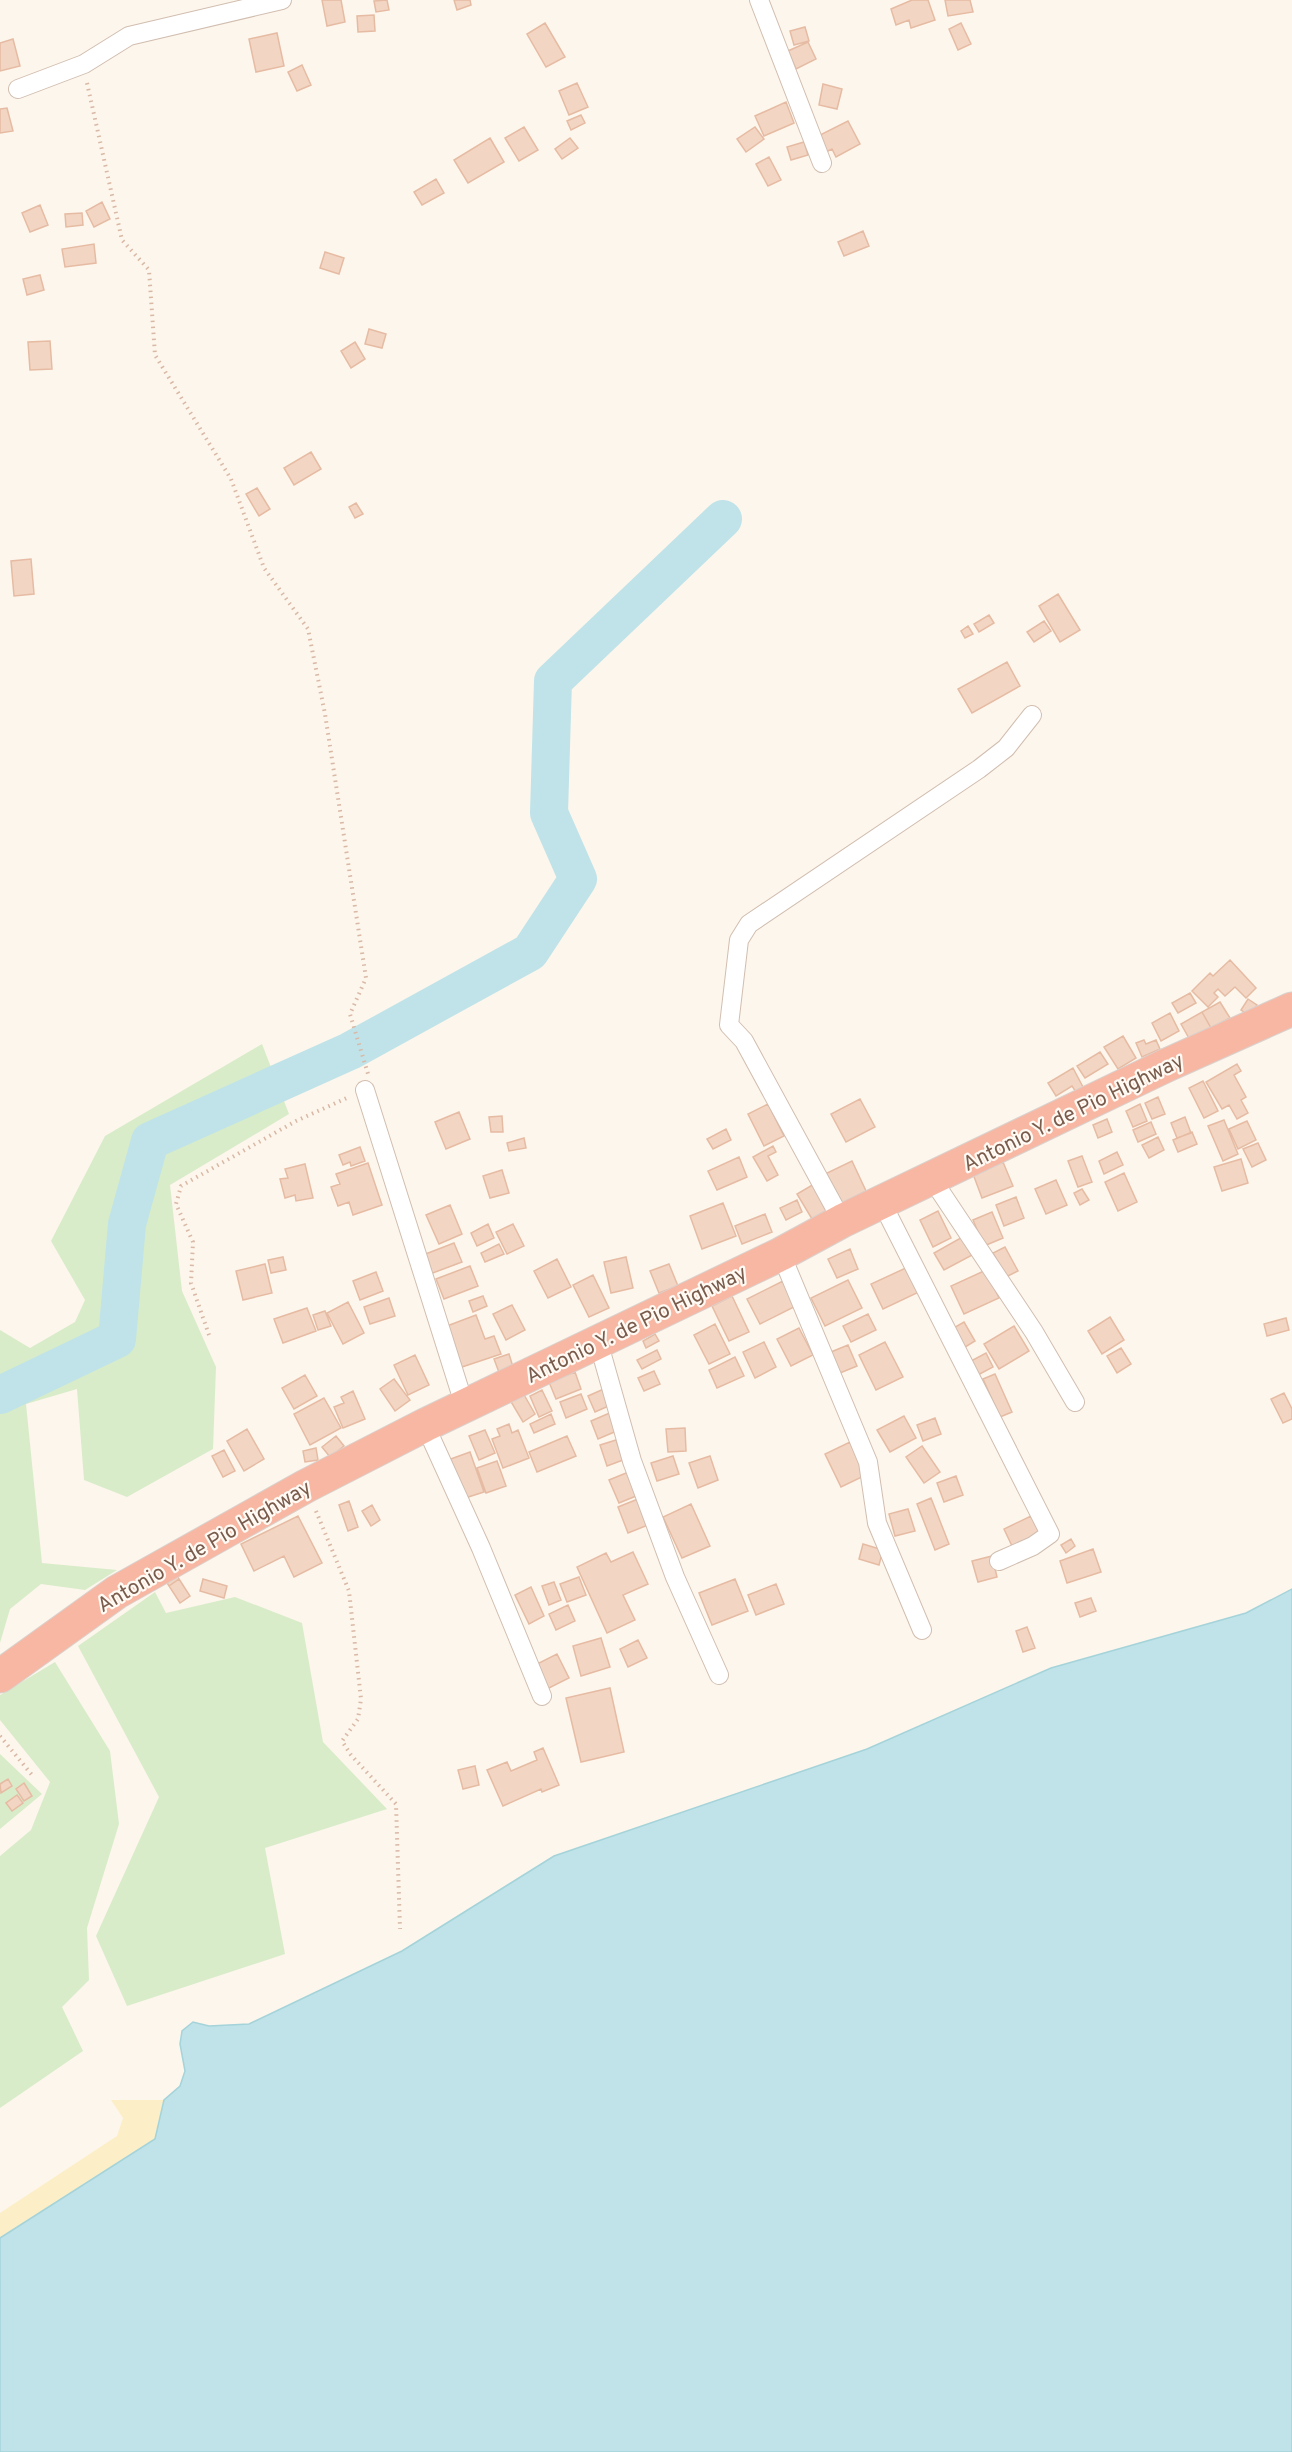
<svg xmlns="http://www.w3.org/2000/svg" width="1292" height="2452" font-family="Overpass,sans-serif">
<rect width="100%" height="100%" fill="#fdf6ec"/>
<path fill="#d8ecc9" d="M262 1044 289 1114 170 1185 182 1291 216 1367 213 1449 127 1497 84 1480 77 1389 26 1404 42 1563 117 1570 85 1590 41 1584 10 1609 0 1643V1330L30 1348 75 1322 85 1300 51 1241 105 1136Z
M155 1592 166 1613 235 1597 302 1623 323 1742 387 1809 265 1848 285 1954 127 2006 96 1936 159 1797 78 1646Z
M55 1662 110 1751 119 1824 87 1928 89 1980 62 2007 83 2051 0 2108V1856L31 1830 50 1782 0 1720V1695Z
M0 1754 42 1794 0 1829Z"/>
<path fill="#fcefc7" d="M111 2100H164L155 2139 0 2238V2213L117 2136 123 2118Z"/>
<path fill="#bfe3e8" stroke="#a5d3da" stroke-width="1.5" d="M1292 1589V2452H0V2238L155 2139 164 2100 180 2086 185 2071 180 2044 182 2031 193 2022 209 2026 249 2024 402 1951 554 1856 867 1749 1051 1668 1246 1613Z"/>
<g fill="none" stroke-linecap="round" stroke-linejoin="round">
<path stroke="#bfe3e8" stroke-width="38" d="M0 1395 117 1339 127 1224 150 1141 350 1051 530 952 578 879 549 813 553 681 723 519"/>
</g>
<path fill="#f3d5c3" stroke="#e6bba3" stroke-width="1.5" d="M322 0H341L345 22 327 26Z
M387 0 389 10 376 12 374 1Z
M454 0H470L471 5 457 10Z
M912 0H928L935 20 911 28 909 20 896 25 891 9Z
M945 0H970L973 12 948 16Z
M374 15 375 31 358 32 357 16Z
M545 23 565 57 546 67 527 34Z
M961 23 971 44 958 50 949 29Z
M805 27 809 41 794 45 790 31Z
M277 33 284 66 256 72 249 39Z
M13 39 20 66 0 71V43Z
M808 42 816 59 796 69 788 51Z
M302 65 311 85 297 91 288 72Z
M577 83 588 107 569 115 559 91Z
M823 84 842 89 837 109 819 105Z
M786 102 794 123 764 136 755 116Z
M7 108 13 131 0 133V109Z
M581 115 585 123 571 130 567 121Z
M848 121 860 144 836 157 832 149 824 153 816 137Z
M524 127 538 150 519 161 505 138Z
M755 127 764 139 746 152 737 139Z
M490 138 504 162 468 183 454 160Z
M570 138 578 148 562 159 555 149Z
M804 142 808 155 791 160 787 147Z
M769 157 781 180 768 186 756 164Z
M436 179 444 193 422 205 414 192Z
M102 202 110 219 94 227 86 211Z
M40 205 48 225 30 232 22 213Z
M82 213 83 225 66 227 65 214Z
M863 231 869 246 844 256 838 242Z
M94 244 96 263 65 267 62 249Z
M325 252 344 258 339 274 320 268Z
M40 275 44 290 27 295 23 279Z
M369 329 386 334 382 348 365 344Z
M50 341 52 369 30 370 28 342Z
M355 342 365 359 351 368 341 351Z
M311 452 321 469 294 485 284 468Z
M257 488 270 509 259 516 246 494Z
M356 503 363 514 355 518 349 507Z
M31 559 34 594 14 596 11 561Z
M1058 594 1080 630 1060 642 1039 606Z
M989 615 994 623 979 632 974 624Z
M1044 621 1051 631 1034 642 1027 632Z
M968 626 973 634 965 638 961 631Z
M1007 662 1020 686 972 713 958 689Z
M1230 960 1256 988 1246 998 1235 987 1225 996 1218 989 1214 993 1218 997 1208 1007 1192 991 1210 973 1213 976Z
M1190 993 1196 1003 1178 1013 1172 1003Z
M1248 999 1257 1005 1250 1016 1241 1010Z
M1220 1002 1230 1018 1211 1028 1202 1012Z
M1202 1012 1211 1028 1190 1040 1181 1024Z
M1170 1013 1179 1031 1161 1041 1152 1023Z
M1123 1036 1136 1058 1118 1069 1104 1047Z
M1144 1040 1146 1044 1156 1040 1160 1049 1142 1057 1136 1043Z
M1100 1052 1108 1064 1085 1078 1077 1066Z
M1237 1064 1241 1071 1234 1075 1246 1097 1241 1100 1248 1113 1237 1119 1229 1105 1222 1109 1206 1082Z
M1073 1068 1083 1087 1076 1092 1072 1086 1056 1096 1048 1083Z
M1203 1081 1218 1111 1204 1118 1189 1088Z
M1158 1097 1165 1114 1152 1119 1145 1103Z
M860 1099 875 1127 846 1142 831 1114Z
M768 1104 784 1136 764 1146 748 1114Z
M1140 1104 1147 1121 1133 1127 1126 1111Z
M459 1112 470 1139 446 1149 435 1122Z
M502 1116 503 1132H491L489 1117Z
M1185 1117 1191 1133 1177 1138 1171 1123Z
M1107 1119 1112 1132 1098 1138 1093 1125Z
M1224 1120 1238 1154 1223 1161 1208 1126Z
M1247 1121 1256 1140 1238 1149 1229 1129Z
M1151 1122 1156 1134 1138 1142 1133 1130Z
M726 1129 731 1140 713 1149 707 1139Z
M1192 1132 1197 1144 1178 1152 1173 1140Z
M1158 1137 1164 1150 1149 1158 1142 1145Z
M524 1138 526 1148 509 1151 507 1143Z
M1258 1143 1266 1160 1252 1167 1243 1149Z
M773 1146 776 1152 768 1156 778 1175 767 1181 753 1157Z
M360 1147 365 1161 351 1166 350 1162 343 1165 339 1155Z
M1117 1152 1123 1165 1104 1174 1099 1161Z
M1082 1156 1092 1182 1078 1187 1068 1161Z
M739 1157 747 1177 717 1190 708 1171Z
M1241 1159 1248 1183 1222 1191 1214 1167Z
M852 1161 866 1191 840 1204 825 1174Z
M1003 1162 1013 1186 982 1198 973 1174Z
M368 1163 382 1205 353 1215 349 1202 338 1206 331 1187 340 1184 336 1174Z
M305 1164 313 1198 296 1201 295 1195 285 1198 280 1179 288 1178 285 1169Z
M502 1170 509 1193 490 1198 483 1176Z
M1124 1173 1137 1202 1118 1211 1105 1182Z
M1056 1180 1067 1205 1046 1214 1035 1189Z
M814 1184 829 1209 812 1219 797 1194Z
M1082 1189 1089 1200 1080 1205 1074 1193Z
M1016 1197 1024 1218 1004 1226 996 1205Z
M797 1200 802 1212 786 1220 780 1208Z
M723 1203 736 1236 702 1249 690 1216Z
M450 1205 462 1234 439 1244 426 1215Z
M938 1211 951 1238 933 1247 920 1220Z
M992 1212 1003 1238 984 1246 973 1220Z
M765 1214 772 1232 742 1244 735 1226Z
M488 1224 494 1238 477 1246 471 1233Z
M513 1224 524 1246 507 1254 496 1232Z
M966 1235 976 1253 944 1270 934 1253Z
M454 1243 462 1262 430 1274 423 1255Z
M499 1244 504 1254 485 1262 481 1253Z
M1005 1247 1018 1271 1006 1277 993 1253Z
M850 1249 858 1269 837 1278 828 1259Z
M283 1257 286 1270 271 1273 268 1260Z
M626 1257 633 1288 611 1293 604 1262Z
M557 1259 571 1287 548 1298 534 1271Z
M265 1264 272 1293 243 1300 236 1271Z
M669 1264 678 1286 659 1293 650 1271Z
M470 1266 478 1286 444 1299 436 1279Z
M908 1267 919 1292 883 1309 871 1284Z
M986 1270 999 1298 964 1314 951 1286Z
M376 1272 383 1291 360 1300 353 1281Z
M593 1275 609 1308 589 1317 573 1285Z
M848 1280 862 1308 825 1326 811 1298Z
M783 1281 796 1306 760 1324 747 1299Z
M483 1296 487 1306 473 1312 469 1301Z
M732 1296 749 1332 729 1341 712 1306Z
M389 1298 395 1316 370 1324 364 1307Z
M348 1302 364 1333 343 1344 327 1313Z
M512 1305 525 1330 506 1340 493 1314Z
M307 1308 316 1331 283 1343 274 1319Z
M325 1311 331 1326 318 1330 313 1315Z
M868 1314 876 1330 851 1342 843 1326Z
M476 1315 485 1339 494 1336 501 1354 462 1367 447 1326Z
M1110 1317 1124 1340 1102 1354 1088 1331Z
M1286 1318 1289 1330 1267 1336 1264 1324Z
M964 1322 975 1341 962 1349 950 1330Z
M715 1324 730 1354 709 1364 694 1335Z
M1014 1326 1029 1351 999 1369 984 1344Z
M799 1328 813 1355 791 1366 777 1339Z
M655 1334 659 1341 646 1348 643 1341Z
M764 1342 776 1367 755 1378 743 1352Z
M885 1342 903 1377 876 1390 859 1355Z
M848 1345 857 1366 840 1373 831 1352Z
M1121 1348 1131 1364 1117 1373 1107 1356Z
M657 1350 661 1359 642 1369 637 1360Z
M986 1353 993 1367 978 1375 971 1361Z
M509 1354 514 1370 500 1375 494 1359Z
M415 1355 429 1385 408 1395 394 1365Z
M735 1357 744 1376 717 1388 709 1370Z
M654 1371 660 1384 644 1391 638 1378Z
M575 1372 581 1389 556 1399 549 1382Z
M995 1374 1012 1412 1000 1417 983 1379Z
M305 1375 317 1396 294 1409 282 1388Z
M394 1379 410 1400 395 1411 380 1389Z
M606 1388 613 1404 595 1412 588 1396Z
M542 1390 552 1411 539 1417 530 1396Z
M353 1391 365 1419 343 1428 334 1407 344 1403 341 1397Z
M523 1393 535 1414 523 1422 510 1400Z
M1284 1393 1292 1409V1419L1283 1423 1271 1399Z
M581 1394 587 1409 566 1418 560 1402Z
M324 1398 341 1428 310 1445 294 1414Z
M612 1412 619 1430 598 1439 591 1421Z
M551 1414 555 1424 534 1433 530 1424Z
M904 1416 916 1438 890 1452 877 1430Z
M935 1418 941 1434 923 1441 917 1425Z
M509 1424 512 1433 518 1430 529 1458 503 1468 492 1439 500 1436 497 1429Z
M685 1428 686 1451 668 1452 666 1429Z
M247 1429 264 1459 244 1471 227 1441Z
M485 1430 495 1453 479 1460 469 1436Z
M336 1436 344 1446 330 1457 322 1447Z
M567 1436 576 1456 537 1472 529 1452Z
M616 1440 623 1460 607 1466 600 1445Z
M850 1442 866 1475 841 1487 825 1454Z
M922 1446 940 1472 924 1483 906 1457Z
M316 1448 318 1460 305 1462 303 1451Z
M224 1450 235 1471 223 1477 212 1456Z
M470 1452 484 1492 462 1499 448 1460Z
M673 1456 679 1474 657 1481 651 1463Z
M710 1456 718 1480 698 1488 689 1463Z
M497 1461 506 1486 486 1493 477 1468Z
M631 1471 641 1494 619 1503 609 1480Z
M956 1476 963 1495 944 1502 937 1483Z
M643 1497 653 1523 628 1533 618 1507Z
M931 1498 949 1544 935 1550 917 1504Z
M349 1501 358 1527 348 1531 339 1505Z
M691 1504 710 1546 682 1558 663 1517Z
M372 1505 380 1520 371 1526 362 1511Z
M908 1509 915 1531 895 1536 889 1514Z
M298 1516 322 1563 294 1577 284 1556 254 1571 241 1544Z
M1031 1516 1040 1534 1013 1548 1004 1529Z
M1071 1539 1075 1546 1066 1553 1061 1545Z
M863 1544 883 1550 879 1565 859 1559Z
M1093 1549 1101 1572 1067 1583 1060 1561Z
M633 1552 648 1584 623 1595 635 1620 607 1633 577 1567 606 1553 611 1562Z
M992 1556 997 1577 978 1582 972 1561Z
M175 1572 179 1579 169 1586 164 1578Z
M579 1577 586 1595 567 1602 560 1584Z
M179 1579 190 1596 180 1603 169 1586Z
M203 1579 227 1586 224 1598 200 1591Z
M735 1579 748 1611 712 1625 699 1593Z
M554 1582 561 1600 549 1605 542 1586Z
M776 1584 784 1604 756 1615 748 1595Z
M531 1587 544 1616 529 1624 515 1595Z
M1091 1598 1096 1611 1080 1617 1075 1603Z
M568 1605 575 1621 556 1630 549 1614Z
M1027 1627 1035 1648 1023 1652 1016 1631Z
M601 1638 610 1667 581 1676 573 1646Z
M638 1640 647 1658 628 1667 620 1649Z
M557 1654 569 1678 547 1689 535 1665Z
M610 1688 624 1752 581 1762 566 1698Z
M543 1748 559 1785 542 1792 541 1789 503 1806 487 1770 507 1762 511 1771 537 1760 534 1752Z
M475 1766 479 1785 463 1789 458 1770Z
M8 1779 12 1786 1 1793 0 1784Z
M24 1783 32 1796 24 1801 16 1789Z
M17 1795 23 1803 12 1811 6 1803Z"/>
<g fill="none" stroke-linecap="round" stroke-linejoin="round">
<g stroke="#d1beb0" stroke-width="20">
<path id="street" d="M759 0 822 163
M18 89 84 64 129 36 282 0
M365 1090 465 1407
M932 1179 1034 1332 1075 1402
M882 1203 1050 1534 1033 1546 999 1561
M842 1221 744 1041 729 1025 739 940 749 924 979 769 1006 748 1032 715
M781 1254 868 1462 877 1523 922 1630
M598 1341 632 1461 675 1577 719 1675
M425 1425 481 1548 542 1696"/>
</g>
<g stroke="#dad1cd" stroke-width="35">
<path id="highway" d="M0 1676 117 1592 306 1486 425 1425 781 1254 842 1221 1167 1065 1292 1009"/>
</g>
<path stroke="#d9b8a5" stroke-width="4" stroke-dasharray="1.5 4.5" stroke-linecap="butt" d="M87 83 122 240 149 270 155 355 231 479 264 568 308 629 325 714 366 978 350 1014 368 1074
M209 1335 191 1283 193 1242 176 1204 181 1186 296 1121 349 1097
M316 1511 349 1591 361 1699 358 1719 342 1741 351 1755 396 1804 400 1929
M0 1736 32 1775"/>
<use href="#street" stroke="#fff" stroke-width="18"/>
<use href="#highway" stroke="#f7b7a3" stroke-width="33"/>
</g>
<g text-anchor="middle" stroke-width="4.5" stroke-linejoin="round" paint-order="stroke">
<g font-size="21" fill="#7a5c4d" stroke="#fffaf3">
<text transform="translate(1073 1112) rotate(-26)" y="7">Antonio Y. de Pio Highway</text>
<text transform="translate(636 1324) rotate(-26)" y="7">Antonio Y. de Pio Highway</text>
<text transform="translate(204 1546) rotate(-30)" y="7">Antonio Y. de Pio Highway</text>
</g>
</g>
</svg>
